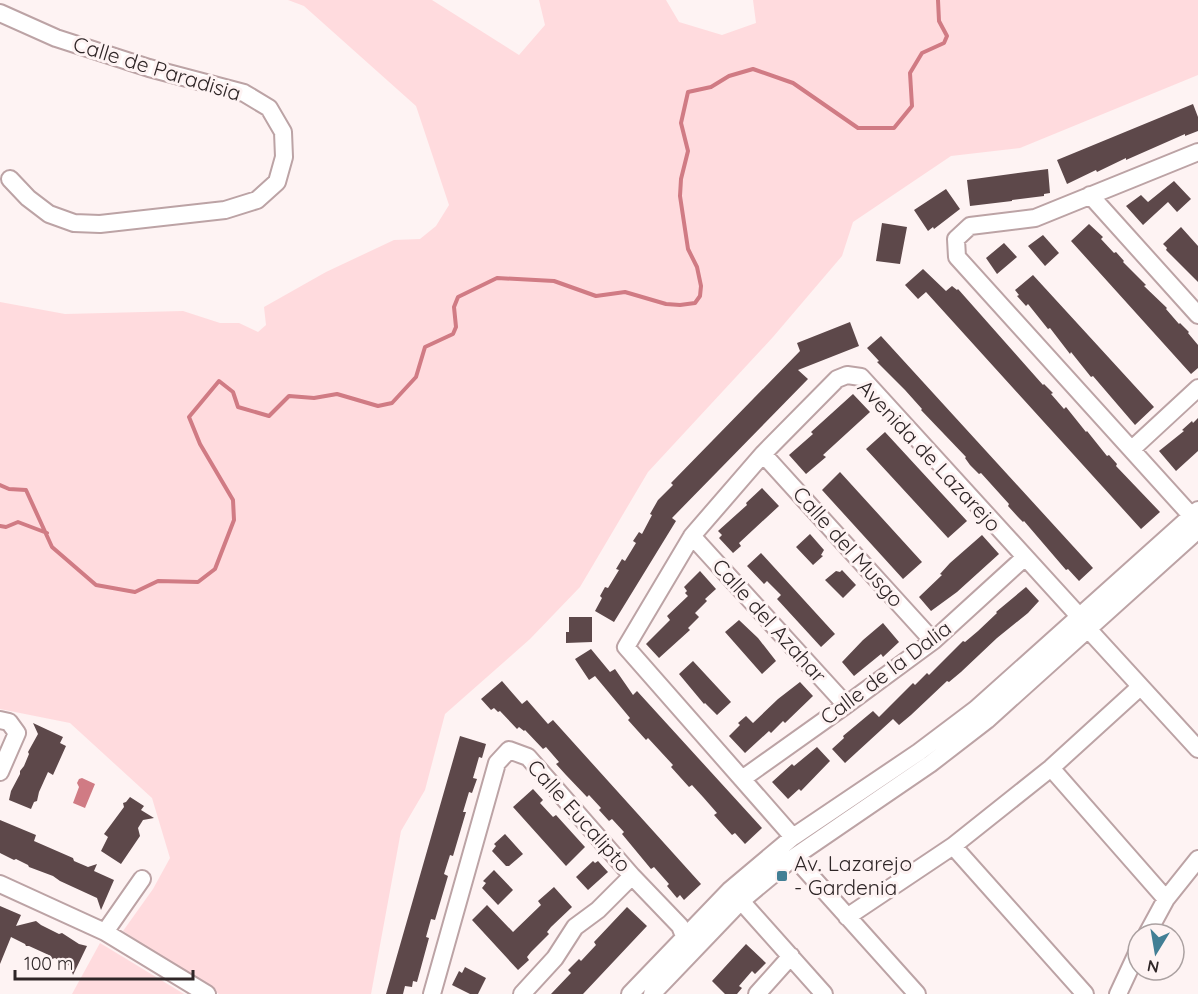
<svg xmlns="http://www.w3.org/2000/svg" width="1198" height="994" font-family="Quicksand,sans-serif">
<rect width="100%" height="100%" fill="#fef3f3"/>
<path fill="#ffdbde" d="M288 0H432L519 55 545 25 539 0H666L679 22 722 35 756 23 753 0H1198V75L1020 148 951 156 853 222 842 256 773 337 648 472 580 587 530 639 445 714 425 790 401 831 371 994H219L123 931 153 889 170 858 152 798 70 723 0 709V302L65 314 183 311 220 323H239L258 332 266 325 264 307 326 272 394 240 420 239 436 226 449 205 416 106 304 6Z
M100 943 184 994H72Z"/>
<path fill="#d07b84" d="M82 778 95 784 85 808 73 803 79 787 77 783 79 779Z"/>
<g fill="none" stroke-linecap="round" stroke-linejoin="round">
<path stroke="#d07b84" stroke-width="4" d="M0 485 9 489 26 490 52 547 96 585 135 592 158 581 198 582 215 569 234 520 233 500 200 444 189 417 219 381 233 392 238 407 269 416 289 396 314 398 337 394 378 406 392 403 416 377 425 347 453 334 456 327 454 307 458 297 497 278 554 281 596 296 625 292 666 304 680 305 695 303 700 296 701 286 697 267 688 249 680 196 681 179 688 151 681 123 688 92 711 87 729 76 753 69 793 83 858 128H894L912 106 910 73 922 53 944 43 947 36 939 21 938 0
M0 526 6 527 18 522 47 533"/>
</g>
<path fill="#5d484a" d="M1193 104 1198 117V131L1185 136V134L1126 160V158L1097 172 1096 170 1067 184 1057 160Z
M1048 169 1050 193 1044 194V196L1012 200V201L970 206 967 180Z
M1174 181 1191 199 1177 212 1168 202 1143 225 1126 206 1141 195 1148 202Z
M946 189 960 209 934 229 933 227 928 231 914 210Z
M882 223 907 227 900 264 876 261Z
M1089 224 1103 237 1101 239 1114 253 1116 252 1124 261 1123 262 1146 285 1144 286 1167 308 1166 309 1179 324 1180 323 1189 332 1188 333 1198 345V368L1191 374 1071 241Z
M1181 227 1198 246V282L1166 250 1167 248 1163 244Z
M1043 235 1059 253 1045 266 1028 246Z
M1004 243 1017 257 997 274 986 258Z
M923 269 946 291 952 286 957 290 958 289 1043 385 1044 384 1053 393 1051 394 1064 409 1066 407 1086 432 1087 431 1107 456 1109 455 1117 464 1116 466 1160 512 1141 529 926 292 918 299 905 285Z
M1033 275 1154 407 1135 425 1093 376 1091 377 1071 352 1070 354 1050 328 1048 329 1028 304 1026 306 1017 296 1019 295 1015 290Z
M850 322 859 346 798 370 808 379 672 518 676 521 614 622 595 611 602 598 600 596 605 587 608 588 619 570 616 569 622 559 625 561 636 543 633 541 639 532 642 534 652 515 650 514 658 500 673 485 671 483 800 351 797 343Z
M881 336 1093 568 1079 581 1068 569 1066 570 1024 521 1023 522 1018 517 1008 506 1009 504 981 473 979 474 970 465 965 458 966 457 921 410 922 409 905 390 877 362 879 361 867 348Z
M853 394 870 412 823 455 826 457 806 474 789 455 813 434 811 432Z
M1198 418V451L1176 471 1159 451 1184 431 1182 430 1192 421 1193 423Z
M885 432 967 521 948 538 866 449Z
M840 472 922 562 903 579 822 490Z
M762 488 779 506 739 543 741 546 733 553 719 538 722 535 718 531 747 505 746 503Z
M810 534 824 550 821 555 823 556 813 565 796 547Z
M982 535 999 554 957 592 931 611 919 597 942 575 940 574 950 563Z
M761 553 835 634 821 647 777 599 781 595 767 581 764 584 747 566Z
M842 570 856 585 843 598 825 580 836 571 840 572Z
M700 571 716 589 705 599 707 601 695 613 699 617 688 628 690 630 659 658 646 644 670 620 667 616 688 596 685 593 687 591 684 587Z
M1026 587 1039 601 1028 613 997 638 961 672 949 682 947 681 911 715 899 725 893 719 845 763 832 749 844 738 843 736 873 711 879 717 913 683 915 685 927 673 929 675 963 641 965 642 978 631 997 613 996 612Z
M569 617H592V642L566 643V632H569Z
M739 620 758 638 776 661 762 674 725 632Z
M883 623 899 642 883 657 881 654 854 676 842 662 863 640Z
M591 649 610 672 615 669 633 695 637 691 762 828 745 844 735 833 732 835 714 815 717 813 703 797 692 785 689 787 671 767 673 765 648 738 646 740 628 720 630 718 595 676 589 680 575 659Z
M693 661 731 702 717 715 705 703 704 704 679 674Z
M502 681 522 704 527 700 548 724 553 720 701 884 684 900 680 895 677 898 667 886 669 884 654 867 651 869 622 834 624 832 612 819 609 821 599 810 601 808 589 795 587 797 566 775 556 764 559 762 546 747 543 749 525 730 524 731 519 727 517 729 500 711 498 712 494 708 491 710 481 699Z
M800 682 813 696 785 723 783 721 771 733 769 731 745 753 729 736 740 725 738 723 746 716 753 723 778 699Z
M33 723 63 737 60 743 66 746 53 775 48 772 39 792 37 801 34 802 31 809 9 800 11 791 20 774V771L24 766 29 754 28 752 38 734Z
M460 736 486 744 482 758 479 757 473 778 477 779 472 793 469 792 463 812H466L453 856 450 855 444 874 448 876 435 920 431 919 426 937 429 938 417 982 413 981 412 987 405 986 403 994H386Z
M817 747 830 761 801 791 799 789 788 799 772 782 792 764 794 766Z
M533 789 543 800 540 803 553 817 556 815 585 847 566 866 513 807Z
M130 797 144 806 141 810 154 818 143 820 138 828 140 836 121 864 101 851 108 837 104 834 124 807 123 803 126 802Z
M0 820 36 835 34 841 73 858 74 861 88 867 97 864 94 871 114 880 101 910 97 898 60 881 53 876 29 867 28 865 16 859 14 860 0 853Z
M505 834 523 854 509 866H506L492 851 496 846 494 844Z
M593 861 595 863 598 861 608 872 588 890 576 877Z
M494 870 513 890 498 905 482 888 486 883 483 881Z
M554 887 572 907 551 927 547 932 549 934 531 952 527 957 529 960 518 970 472 920 487 905 513 932 541 905 538 901Z
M0 906 21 915 16 926 36 921 41 925 59 934 62 933 79 944 87 946 73 975 70 966 55 958 52 959 51 956 29 946H26L25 944 11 937 0 964Z
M627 907 647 926 583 994H551L571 973 568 970 579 959 581 961 596 945 594 942Z
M746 944 766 963 755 974 752 971 739 986 742 988 737 994H725L712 981Z
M465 967 486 978 478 994H470L452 985 459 971 462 973Z"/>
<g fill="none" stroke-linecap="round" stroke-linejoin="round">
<g stroke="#bca3a5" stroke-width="20">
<path id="minor" d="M0 13 56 38 149 68 244 93 269 108 283 132 284 157 277 182 257 200 225 210 100 224 74 223 49 214 28 198 10 179
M1090 195 1198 315
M1132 449 1198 388
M763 454 933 641
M1197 522 957 257 956 239 970 226 1035 218 1198 152
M692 536 846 705
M1088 629 1198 749
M0 720 9 722 17 733 0 772
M1051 768 1166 899
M742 779 846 705 933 641 1024 558
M793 837 626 647 692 536 763 454 837 379 847 375 861 377 1079 616
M953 846 1085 994
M794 857 917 994
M0 884 105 932 207 994
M741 901 824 994
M847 917 953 846 1051 768 1140 687
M105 932 142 879
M1147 934 1166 899 1198 859
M432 994 497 763 509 750 528 757 632 876 680 926 684 936 690 942
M522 994 555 958 575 927 598 910 632 876
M630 994 730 890 793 837 919 752 976 709 1198 510
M652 994 741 901 794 857 930 764 987 720 1198 530
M757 994 791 956
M1118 994 1138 951"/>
</g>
<use href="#minor" stroke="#fff" stroke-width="16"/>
</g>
<rect fill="#427f95" stroke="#fef3f3" stroke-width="2" x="776" y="870" width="12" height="12" rx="3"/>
<g text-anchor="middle" stroke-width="6" stroke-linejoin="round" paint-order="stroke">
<g font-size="21" fill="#2f2627" stroke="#fef3f3">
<text transform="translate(157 69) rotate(17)" y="7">Calle de Paradisia</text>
<text transform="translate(929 456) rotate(47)" y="7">Avenida de Lazarejo</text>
<text transform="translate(848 547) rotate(48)" y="7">Calle del Musgo</text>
<text transform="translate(769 621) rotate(48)" y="7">Calle del Azahar</text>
<text transform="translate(886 673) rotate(-37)" y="7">Calle de la Dalia</text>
<text transform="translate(579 816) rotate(48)" y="7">Calle Eucalipto</text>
</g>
<g font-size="21" fill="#2f2627" stroke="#fef3f3" text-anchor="start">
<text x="794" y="871">Av. Lazarejo<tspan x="794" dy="24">- Gardenia</tspan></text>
</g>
</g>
<g transform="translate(1156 952) rotate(191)"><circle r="28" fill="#fef3f3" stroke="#aba1a1" stroke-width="1.5"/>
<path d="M0-4.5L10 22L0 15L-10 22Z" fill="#427f95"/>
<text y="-9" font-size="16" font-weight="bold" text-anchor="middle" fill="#2f2627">N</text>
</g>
<path d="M15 970v9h178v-9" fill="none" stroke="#2f2627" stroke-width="3"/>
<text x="24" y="970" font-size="18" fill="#2f2627" stroke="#fef3f3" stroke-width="4.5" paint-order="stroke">100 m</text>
</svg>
